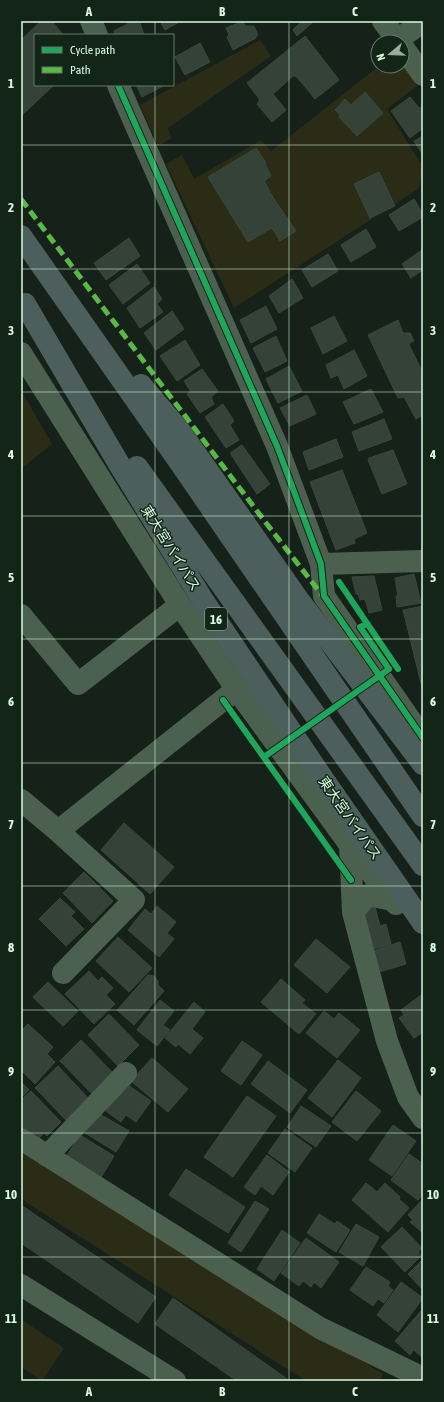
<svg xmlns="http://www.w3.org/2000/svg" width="444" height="1402" font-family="'Asap Condensed','Noto Sans JP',sans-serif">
<rect width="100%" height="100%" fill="#162119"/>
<path fill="#2a2c16" d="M260 40 271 56 168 128 172 138 158 146 140 105Z
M402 61 417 86 387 109 423 167V177L418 189 234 308 166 164 182 155 194 179 261 140 271 151 379 66H402Z
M21 390 52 444 21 469Z
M21 1150 383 1374 380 1381H306L21 1199Z
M21 1319 64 1348 42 1381 21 1367Z"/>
<path fill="#344238" stroke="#39493e" d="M41 21H52L63 35H35V85H54L21 116V40Z
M133 21H136L138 24 140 23 144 35H115L114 31Z
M160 21H181L165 30Z
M243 21 245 26H254L258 35 256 36V38L233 50 227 37 229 35 226 28Z
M302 21H314L297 36 293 30Z
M305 36 339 80 315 99 296 76H293L273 94 286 110 272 122 257 104 260 100 247 83Z
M200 43 210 62 185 75 175 57Z
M136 85H165L142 97Z
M365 92 383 113 357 136 339 117 340 115 335 110 345 99 351 105Z
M410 97 419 108 423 106V128L410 138 391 111Z
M423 136V155L414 141Z
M256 148 266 163 265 164 271 176 264 181 274 199 296 231 280 241 272 228 248 242 208 177Z
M379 172 395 206 370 218 354 184Z
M414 199 423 214V217L399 231 389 215Z
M366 229 376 247 351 262 341 245Z
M129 238 140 256 106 280 94 263Z
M422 250 423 270 411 278 402 264Z
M328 254 338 271 312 287 302 270Z
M137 264 150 283 123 304 109 285Z
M292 279 303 298 279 313 269 296Z
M154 287 162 299 157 304 163 312 140 328 127 308Z
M266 306 277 329 251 343 240 320Z
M172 311 184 329 156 350 144 333Z
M334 316 347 341 323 354 311 328Z
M398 320 403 333H410L414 341 411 342 409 345 423 373V415L416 419 404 397 398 398 368 335Z
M276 336 287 361 265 372 253 348Z
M185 340 200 365 177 381 160 356Z
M354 350 367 376 344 389 338 375 331 378 326 365Z
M289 366 302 391 278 403 266 379Z
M202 369 218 391 211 397 214 404 200 413 187 394 191 392 184 381Z
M371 389 383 412 354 424 343 402Z
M307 395 316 414 290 426 280 408Z
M223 404 234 421 230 425 239 440 226 448 205 417Z
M384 419 392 439 359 451 352 432Z
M336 439 343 457 309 470 303 452Z
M242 445 270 484 257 494 230 453Z
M393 450 407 484 382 494 368 460 369 458Z
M342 470 367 533 354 539 355 543 336 550 310 482Z
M414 574 421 603 397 607 396 596H398L395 578Z
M374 576 382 610 369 613 365 599 360 600 358 594H356L352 577Z
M423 606V691L403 610Z
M124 823 174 867 150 894 101 850Z
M84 872 113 901 92 923 63 893Z
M60 898 75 912 71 916 84 929 66 946 39 919Z
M157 906 176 922 167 933 174 939 159 957 128 930 145 909 151 914Z
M375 907 380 926 386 924 391 944 370 950 360 911Z
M118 937 152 968 129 992 96 961Z
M316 939 350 967 327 993 294 965Z
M400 942 406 964 376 973 370 952Z
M89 971 98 981 102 977 113 988 106 995 115 1004 94 1024 65 994Z
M148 975 154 976 158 981V985L164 991 134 1025 117 1010Z
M281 979 305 1000 302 1003 316 1014 299 1034 261 1002Z
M48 982 78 1011 63 1026 33 997Z
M421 995 423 997V1032L414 1038 399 1018 404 1015 401 1010Z
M160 1000 174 1011 163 1025 170 1030 157 1046 137 1030Z
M194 1002 205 1012 192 1029 203 1038 190 1054 178 1044 176 1047 165 1038Z
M324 1011 334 1019 339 1013 360 1030 337 1058 306 1033Z
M109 1014 139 1045 118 1066 88 1035Z
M28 1024 53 1047 47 1054 55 1062 35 1084 21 1070V1031Z
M81 1040 113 1073 92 1094 60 1061Z
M242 1041 262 1055 241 1085 221 1071Z
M152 1058 188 1089 168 1112 131 1081Z
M338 1060 361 1078 332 1117 308 1098Z
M268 1061 307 1090 290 1113 251 1084Z
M58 1066 89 1099 66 1120 35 1088Z
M21 1082 29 1090 21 1098Z
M125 1083 151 1101 136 1122 126 1115 121 1122 106 1111Z
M31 1091 61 1122 47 1136 44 1133 39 1138 36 1134 32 1138 21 1127V1100Z
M356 1091 381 1111 357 1141 332 1122Z
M247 1096 276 1116 233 1177 204 1157Z
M301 1106 331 1126 316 1147 287 1127Z
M98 1113 129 1131 116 1152 85 1133Z
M393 1125 416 1141 392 1176 369 1160Z
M285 1129 312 1148 295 1172 268 1153Z
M80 1135 114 1156 100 1179 66 1157Z
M409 1154 423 1164V1194L418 1200 391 1180Z
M267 1155 289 1172 273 1195 261 1186 255 1195 244 1187Z
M186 1169 245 1207 228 1233 169 1195Z
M366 1183 377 1192 385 1183 400 1197 399 1199 409 1208 388 1232 352 1200Z
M423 1199V1233L410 1222 413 1220 408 1215Z
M255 1201 269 1209 241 1252 228 1243Z
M21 1205 156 1297 138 1323 21 1243Z
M319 1214 335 1224 337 1221 350 1230 336 1252 307 1233Z
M356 1224 379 1237 363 1266 339 1252Z
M402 1227 422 1248 418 1252 421 1256 405 1272 381 1247Z
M282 1230 300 1243 274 1281 257 1269Z
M306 1238 339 1262 321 1288 314 1282 311 1287 303 1281 299 1286 281 1273Z
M423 1259V1290L408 1274Z
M366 1267 390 1282 388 1286 393 1290 384 1303 378 1299 373 1306 350 1290Z
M401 1282 423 1298 398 1332 377 1315Z
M173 1298 290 1381H237L155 1324Z
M421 1311 423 1313V1358L414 1350 410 1355 395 1341Z"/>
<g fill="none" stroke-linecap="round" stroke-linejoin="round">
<path stroke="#4c604f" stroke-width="22" d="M91 21 97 35
M383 21 399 42
M397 40 423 22
M402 46 423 75
M118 85 277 446 321 564 324 596 423 738
M21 353 180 605 237 690 350 845 392 900
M321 564 423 561
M21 615 78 684 180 605
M21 800 58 831 134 900 63 973
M58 831 223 700 237 690
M350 845 353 912
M396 904 392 900 368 895 353 912 387 1041 408 1097 423 1118
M21 1139 320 1328 423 1378
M47 1156 126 1073
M21 1285 175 1381"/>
<path stroke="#4d5f5d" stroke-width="22" d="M21 236 181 464 423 816
M25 304 119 464 204 602 323 779 423 923
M141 385 179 430 300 602 423 764
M137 467 423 865"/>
<path stroke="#58b947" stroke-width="5" stroke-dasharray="10 5" stroke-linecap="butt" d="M21 199 263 519 322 595"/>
<g stroke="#122516" stroke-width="8">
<path id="cycleway" d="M118 85 277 446 321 564 324 596 423 738
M339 582 398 669
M223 700 351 880
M264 757 389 669 360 627 367 624"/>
</g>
<use href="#cycleway" stroke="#20a55d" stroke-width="6"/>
</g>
<path fill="none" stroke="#d9fbdf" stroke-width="1" stroke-opacity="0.55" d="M155 21V35M289 21V1381M155 85V1381M21 145H423M21 269H423M21 392H423M21 516H423M21 639H423M21 763H423M21 886H423M21 1010H423M21 1133H423M21 1257H423"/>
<g text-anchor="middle" stroke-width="3" stroke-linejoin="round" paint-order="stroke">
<rect fill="#122516" stroke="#9dbba3" stroke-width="1" x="205" y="608" width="22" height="22" rx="3"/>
<g font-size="13" font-weight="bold" fill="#d9fbdf">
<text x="216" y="624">16</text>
</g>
<g font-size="14" fill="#d9fbdf" stroke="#122516">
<text transform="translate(171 548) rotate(58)" y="5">東大宮バイパス</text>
<text transform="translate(350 818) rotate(55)" y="5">東大宮バイパス</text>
</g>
</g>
<rect width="444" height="1402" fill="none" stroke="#122516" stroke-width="44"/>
<rect x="34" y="34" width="140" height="52" fill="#122516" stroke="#627b66"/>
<rect x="42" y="47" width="20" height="6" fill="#20a55d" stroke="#627b66"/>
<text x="70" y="54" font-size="12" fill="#d9fbdf">Cycle path</text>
<rect x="42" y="67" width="20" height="6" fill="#58b947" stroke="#627b66"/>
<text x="70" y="74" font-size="12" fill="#d9fbdf">Path</text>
<g transform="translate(390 54) rotate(251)"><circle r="19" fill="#122516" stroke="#627b66"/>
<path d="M0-3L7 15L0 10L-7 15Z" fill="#95af9a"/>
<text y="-6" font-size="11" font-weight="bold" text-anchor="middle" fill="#d9fbdf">N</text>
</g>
<rect x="22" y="22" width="400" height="1358" fill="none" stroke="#d9fbdf" stroke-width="1.5"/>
<g font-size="13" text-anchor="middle" font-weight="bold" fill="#d9fbdf">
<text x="89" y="16">A</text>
<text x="222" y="16">B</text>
<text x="355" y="16">C</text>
<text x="11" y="88">1</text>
<text x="433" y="88">1</text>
<text x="11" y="212">2</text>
<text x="433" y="212">2</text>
<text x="11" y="335">3</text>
<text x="433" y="335">3</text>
<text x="11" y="459">4</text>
<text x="433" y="459">4</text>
<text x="11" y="582">5</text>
<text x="433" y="582">5</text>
<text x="11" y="706">6</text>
<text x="433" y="706">6</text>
<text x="11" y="829">7</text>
<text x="433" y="829">7</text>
<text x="11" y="952">8</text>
<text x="433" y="952">8</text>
<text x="11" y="1076">9</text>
<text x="433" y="1076">9</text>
<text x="11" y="1199">10</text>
<text x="433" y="1199">10</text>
<text x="11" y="1323">11</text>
<text x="433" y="1323">11</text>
<text x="89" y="1396">A</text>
<text x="222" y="1396">B</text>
<text x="355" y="1396">C</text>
</g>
</svg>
